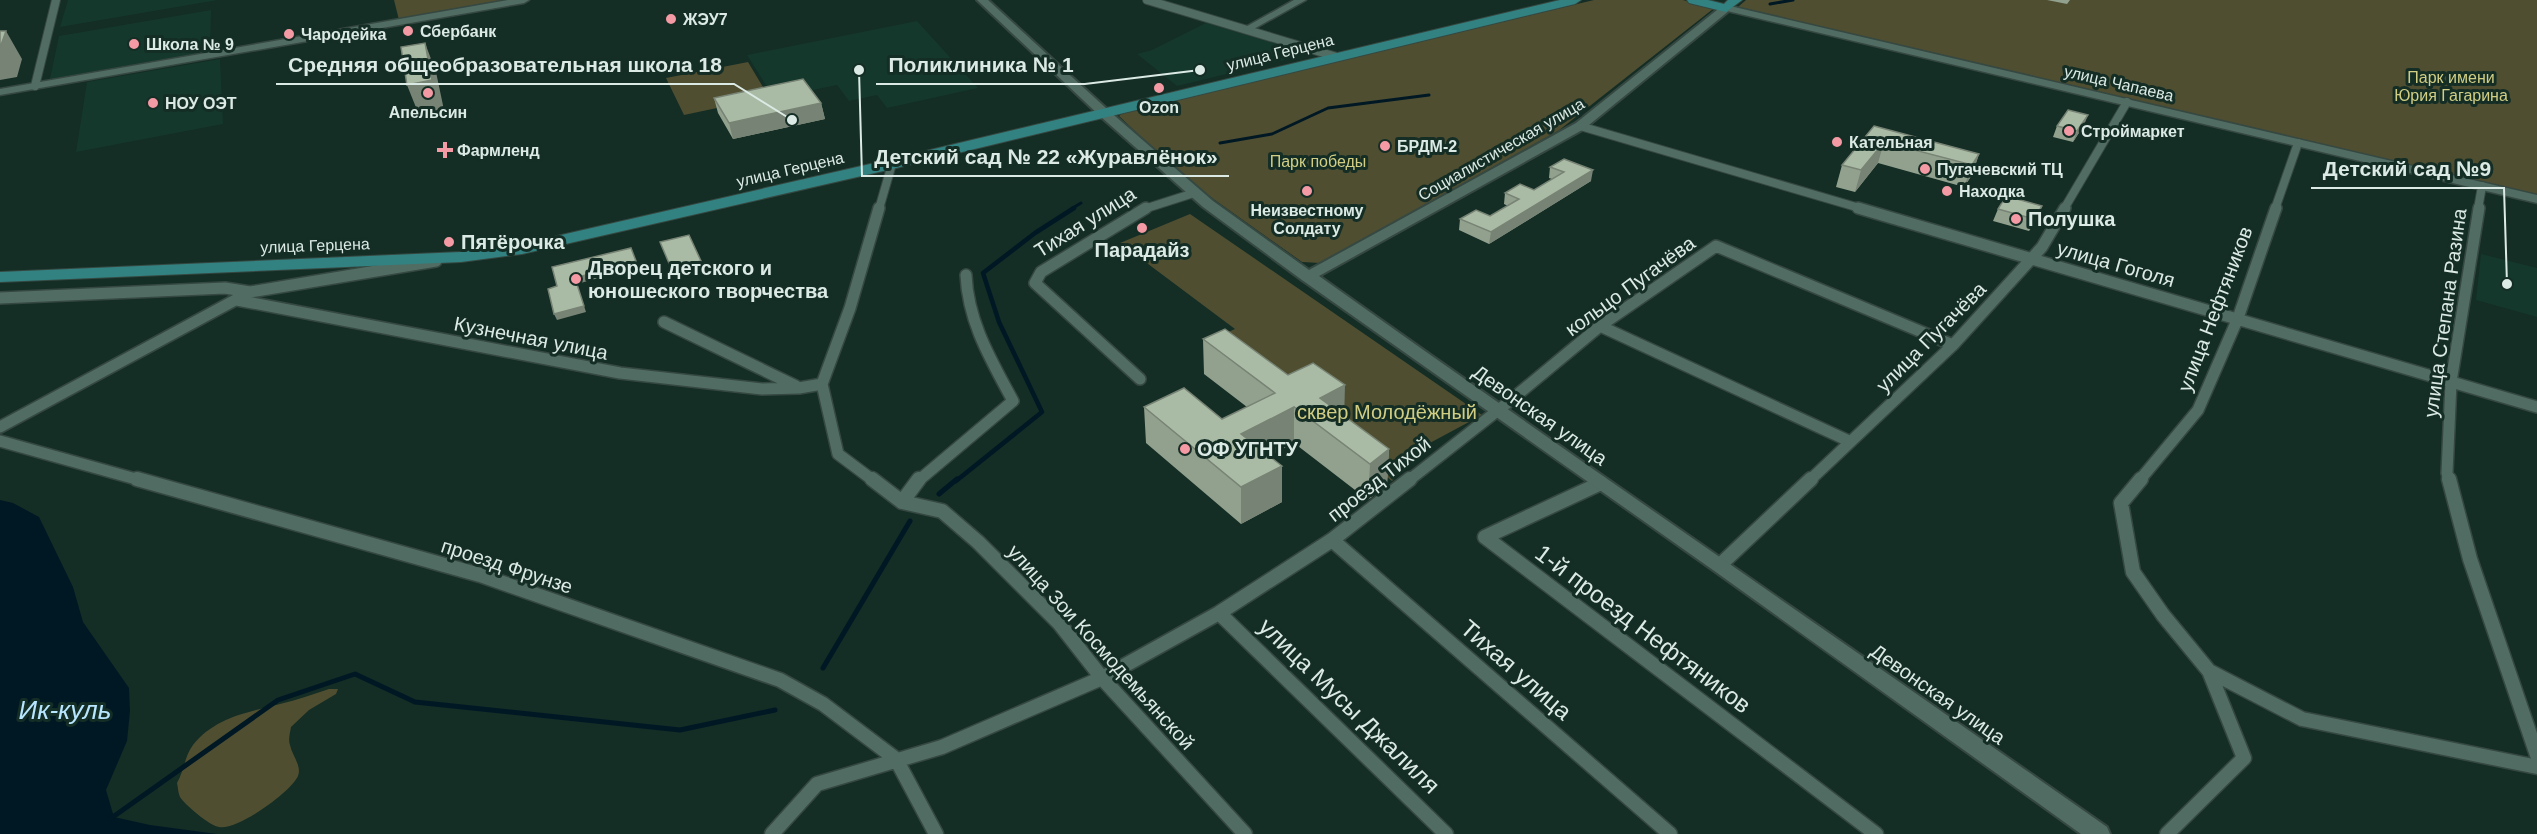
<svg xmlns="http://www.w3.org/2000/svg" width="2537" height="834" font-family="Helvetica,sans-serif">
<rect width="100%" height="100%" fill="#142d25"/>
<path fill="#15382c" d="M68 0H218L60 27Z
M211 10 210 51 50 79 59 36Z
M917 21 978 88 887 108 877 95 849 101 837 85 774 98 747 55Z
M1206 23 1309 54 1177 86 1137 54 1152 50Z
M220 59 223 124 76 152 87 82Z
M2481 254 2537 268V317L2476 300Z"/>
<path fill="#4f4e31" d="M394 0H515L399 20Z
M1594 0H1683L1713 9 1558 131 1320 263 1302 262 1184 178 1119 116 1124 112Z
M1746 0H2537V195L1738 7Z
M748 62 769 97 684 115 666 78Z
M1190 214 1482 415 1428 444 1392 481 1210 340 1235 329 1120 243Z
M329 689H338L336 694 309 710 291 727C290 733 288 740 290 745 292 755 302 766 298 776 291 792 237 831 219 827 210 826 184 804 180 797 178 793 178 787 177 783 184 771 185 755 193 745 215 717 249 712 280 704 297 700 313 694 329 689Z"/>
<path fill="#001824" d="M0 500 13 503 39 517 73 587 83 622 129 688 130 711 127 741 106 790 114 817 150 825 217 834H0Z"/>
<g fill="none" stroke-linecap="round" stroke-linejoin="round">
<path stroke="#001824" stroke-width="3" d="M1770 4 1793 0
M1220 143 1272 134 1328 108 1429 95
M1071 209 1081 203"/>
<path stroke="#001824" stroke-width="4.5" d="M956 481 1042 412 999 322 983 273 1035 233 1074 208"/>
<path stroke="#001824" stroke-width="5" d="M939 494 957 479
M823 668 910 521
M110 819 278 700 355 674 415 702 680 730 775 710"/>
<g stroke="#354841" stroke-width="10">
<path id="minor-far2" d="M1147 0 1337 57
M35 86 56 0
M1580 126 1863 209
M879 209 892 164
M1144 209 1194 193
M2064 209 2127 102
M2275 209 2298 143
M2478 209 2482 186"/>
</g>
<g stroke="#354841" stroke-width="14">
<path id="minor-far1" d="M1858 208 2537 407
M0 298 225 288 250 292
M237 300 620 373 762 389 799 388 822 384
M664 322 796 386
M1600 326 1849 441
M1140 379 1035 283 1041 272 1146 208
M0 427 250 292 436 261
M0 441 143 481
M874 481 838 454 822 384 850 308 879 208
M918 481 1013 401C991 360 968 322 966 275
M1408 481 1506 404 1600 326 1716 246 1953 345
M1809 481 1953 345 2042 247 2065 208
M2139 481 2198 410 2238 318 2276 208
M2449 481 2447 473 2451 382 2479 208"/>
</g>
<g stroke="#354841" stroke-width="17">
<path id="minor" d="M137 479 480 575 780 680 823 704 896 759 936 834
M872 479 902 502 942 511 978 542 1059 623 1102 678 1245 834
M2141 479 2121 503 2133 572 2163 615 2209 671 2244 758 2167 834
M2449 479 2470 559 2537 755
M1601 483 1485 537 1876 834
M902 502 919 479
M1332 540 1670 834
M1720 565 1811 479
M1219 613 1446 834
M2209 671 2302 719 2537 767
M772 834 817 784 942 747 1102 678 1219 613 1332 540 1410 479"/>
</g>
<g stroke="#354841" stroke-width="3">
<path id="tertiary" d="M508 0H529L524 3 0 95V89Z
M1294 0H1306L1250 31 1242 29Z
M1726 5 2537 195V203L1723 10V6Z"/>
</g>
<g stroke="#354841" stroke-width="4">
<path id="secondary" d="M977 0H988L1108 110 1213 201 1309 270 1576 123 1722 6H1730V10L1584 129 1319 276C1580 462 1845 643 2107 827L2110 834H2081L1713 570 1302 280 1203 207 1100 116Z"/>
</g>
<g stroke="#354841" stroke-width="2">
<path id="primary" d="M1560 0H1581L1575 4 892 169 522 254 461 262 0 282V272L461 252 522 244 892 159Z
M1687 0H1708L1724 4 1728 0H1742L1726 12 1689 3Z"/>
</g>
<use href="#minor-far2" stroke="#516c62" stroke-width="8"/>
<use href="#minor-far1" stroke="#516c62" stroke-width="11"/>
<use href="#minor" stroke="#516c62" stroke-width="14"/>
<use href="#tertiary" fill="#516c62" fill-rule="evenodd"/>
<use href="#secondary" fill="#516c62" fill-rule="evenodd"/>
<use href="#primary" fill="#328282" fill-rule="evenodd"/>
</g>
<path fill="#92a18e" d="M2047 0H2070L2067 4Z
M714 98 821 103 825 119 733 139 718 113Z
M2084 125 2073 142 2053 137 2057 126Z
M1874 126 1979 154 1972 175 1964 187 1878 163 1855 192 1836 187 1842 165Z
M1550 167 1591 181 1489 244 1459 230 1460 219 1490 216 1508 206 1504 204 1505 193 1534 190 1552 179 1549 178Z
M2042 206 2038 217 2029 231 1993 221 1998 209Z
M1203 339 1344 416 1389 449 1387 485 1368 500 1294 443 1269 456 1282 502 1241 524 1146 443 1144 407 1222 419 1247 407 1204 374Z"/>
<path fill="#778374" d="M6 31 22 59 17 77 0 80V48Z
M425 43 436 72 444 110 419 115 407 85Z
M821 103 825 119 733 139 729 123Z
M2088 115 2084 125 2073 142 2077 131Z
M1884 142 1878 163 1855 192 1861 170Z
M1979 154 1972 175 1964 187 1972 165Z
M1593 170 1591 181 1489 244 1491 232Z
M2042 206 2038 217 2029 231 2034 219Z
M636 261 638 267 577 284 586 312 557 320 554 314 575 278Z
M701 261 702 267 672 274 671 268Z
M1345 385 1344 421 1320 398Z
M1294 407V443L1242 470 1241 434Z
M1389 449 1387 485 1368 500 1370 464Z
M1282 466V502L1241 524V487Z"/>
<path fill="#aabba5" stroke="#778374" stroke-width="1.5" d="M0 31H6L0 48Z
M425 43 432 80 407 85 401 47Z
M803 79 821 103 729 123 714 98Z
M2068 110 2088 115 2077 131 2057 126Z
M1874 126 1979 154 1972 165 1884 142 1861 170 1842 165Z
M1564 159 1593 170 1491 232 1460 219 1476 210 1490 216 1519 199 1505 193 1520 184 1534 190 1564 172 1550 167Z
M2006 196 2042 206 2034 219 1998 209Z
M689 235 701 261 671 268 660 242Z
M631 248 636 261 575 278 584 306 554 314 548 289 557 286 552 267Z
M1225 329 1288 375 1313 363 1345 385 1320 398 1389 449 1370 464 1294 407 1241 434 1282 466 1241 487 1144 407 1184 388 1222 419 1275 393 1203 339Z"/>
<g fill="#f49aa4" stroke="#142d25" stroke-width="2">
<circle cx="671" cy="19" r="6"/>
<circle cx="408" cy="31" r="6"/>
<circle cx="289" cy="34" r="6"/>
<circle cx="134" cy="44" r="6"/>
<circle cx="1159" cy="88" r="6"/>
<circle cx="428" cy="93" r="6"/>
<circle cx="153" cy="103" r="6"/>
<circle cx="2069" cy="131" r="6"/>
<circle cx="1837" cy="142" r="6"/>
<circle cx="1385" cy="146" r="6"/>
<path d="M442 141h6v6h6v6h-6v6h-6v-6h-6v-6h6z"/>
<circle cx="1925" cy="169" r="6"/>
<circle cx="1307" cy="191" r="6"/>
<circle cx="1947" cy="191" r="6"/>
<circle cx="2016" cy="219" r="6"/>
<circle cx="1142" cy="228" r="6"/>
<circle cx="449" cy="242" r="6"/>
<circle cx="576" cy="279" r="6"/>
<circle cx="1185" cy="449" r="6"/>
</g>
<g text-anchor="middle" stroke-width="6" stroke-linejoin="round" paint-order="stroke">
<g font-size="16" font-weight="bold" fill="#dbeae4" stroke="#142d25" text-anchor="start">
<text x="683" y="25">ЖЭУ7</text>
<text x="420" y="37">Сбербанк</text>
<text x="301" y="40">Чародейка</text>
<text x="146" y="50">Школа № 9</text>
<text x="165" y="109">НОУ ОЭТ</text>
<text x="1159" y="113" text-anchor="middle">Ozon</text>
<text x="428" y="118" text-anchor="middle">Апельсин</text>
<text x="2081" y="137">Строймаркет</text>
<text x="1849" y="148">Кательная</text>
<text x="1397" y="152">БРДМ-2</text>
<text x="457" y="156">Фармленд</text>
<text x="1937" y="175">Пугачевский ТЦ</text>
<text x="1959" y="197">Находка</text>
<text x="1307" y="216" text-anchor="middle">Неизвестному<tspan x="1307" dy="18">Солдату</tspan></text>
</g>
<g font-size="16" fill="#dbeae4" stroke="#142d25">
<text transform="translate(1280 52) rotate(-14)" y="6">улица Герцена</text>
<text transform="translate(2119 83) rotate(13)" y="6">улица Чапаева</text>
<text transform="translate(1501 149) rotate(-30)" y="6">Социалистическая улица</text>
<text transform="translate(790 169) rotate(-13)" y="6">улица Герцена</text>
<text transform="translate(315 245) rotate(-2)" y="6">улица Герцена</text>
</g>
<g font-size="16" fill="#d1ce83" stroke="#142d25">
<text x="2451" y="83">Парк имени<tspan x="2451" dy="18">Юрия Гагарина</tspan></text>
<text x="1318" y="167">Парк победы</text>
</g>
<g font-size="20" font-weight="bold" fill="#dbeae4" stroke="#142d25" text-anchor="start">
<text x="2028" y="226">Полушка</text>
<text x="461" y="249">Пятёрочка</text>
<text x="1142" y="257" text-anchor="middle">Парадайз</text>
<text x="588" y="275">Дворец детского и<tspan x="588" dy="23">юношеского творчества</tspan></text>
<text x="1197" y="456">ОФ УГНТУ</text>
</g>
<g font-size="20" fill="#dbeae4" stroke="#142d25">
<text transform="translate(1085 222) rotate(-32)" y="7">Тихая улица</text>
<text transform="translate(2116 264) rotate(16)" y="7">улица Гоголя</text>
<text transform="translate(1630 286) rotate(-36)" y="7">кольцо Пугачёва</text>
<text transform="translate(2215 309) rotate(-69)" y="7">улица Нефтяников</text>
<text transform="translate(2445 313) rotate(-82)" y="7">улица Степана Разина</text>
<text transform="translate(1931 337) rotate(-45)" y="7">улица Пугачёва</text>
<text transform="translate(531 338) rotate(11)" y="7">Кузнечная улица</text>
<text transform="translate(1540 415) rotate(35)" y="7">Девонская улица</text>
<text transform="translate(1379 479) rotate(-38)" y="7">проезд Тихой</text>
<text transform="translate(507 566) rotate(18)" y="7">проезд Фрунзе</text>
<text transform="translate(1101 647) rotate(48)" y="7">улица Зои Космодемьянской</text>
<text transform="translate(1938 694) rotate(35)" y="7">Девонская улица</text>
</g>
<g font-size="20" fill="#d1ce83" stroke="#142d25">
<text x="1387" y="419">сквер Молодёжный</text>
</g>
<g font-size="24" fill="#dbeae4" stroke="#142d25">
<text transform="translate(1643 629) rotate(37)" y="8">1-й проезд Нефтяников</text>
<text transform="translate(1516 670) rotate(41)" y="8">Тихая улица</text>
<text transform="translate(1349 706) rotate(44)" y="8">улица Мусы Джалиля</text>
</g>
<g font-size="26" font-style="italic" fill="#b8e6ff" stroke="#142d25">
<text x="65" y="719">Ик-куль</text>
</g>
</g>
<path fill="none" stroke="#dbeae4" stroke-width="2" d="M792 120L734 84H276M1200 70L1085 84H876M859 70L862 176H1229M2507 284L2504 188H2311"/>
<g fill="#dbeae4" stroke="#142d25" stroke-width="2">
<circle cx="792" cy="120" r="6"/>
<circle cx="1200" cy="70" r="6"/>
<circle cx="859" cy="70" r="6"/>
<circle cx="2507" cy="284" r="6"/>
</g>
<g font-size="21" text-anchor="middle" font-weight="bold" fill="#dbeae4" stroke="#142d25" stroke-width="6" stroke-linejoin="round" paint-order="stroke">
<text x="505" y="72">Средняя общеобразовательная школа 18</text>
<text x="981" y="72">Поликлиника № 1</text>
<text x="1046" y="164">Детский сад № 22 «Журавлёнок»</text>
<text x="2407" y="176">Детский сад №9</text>
</g>
</svg>
